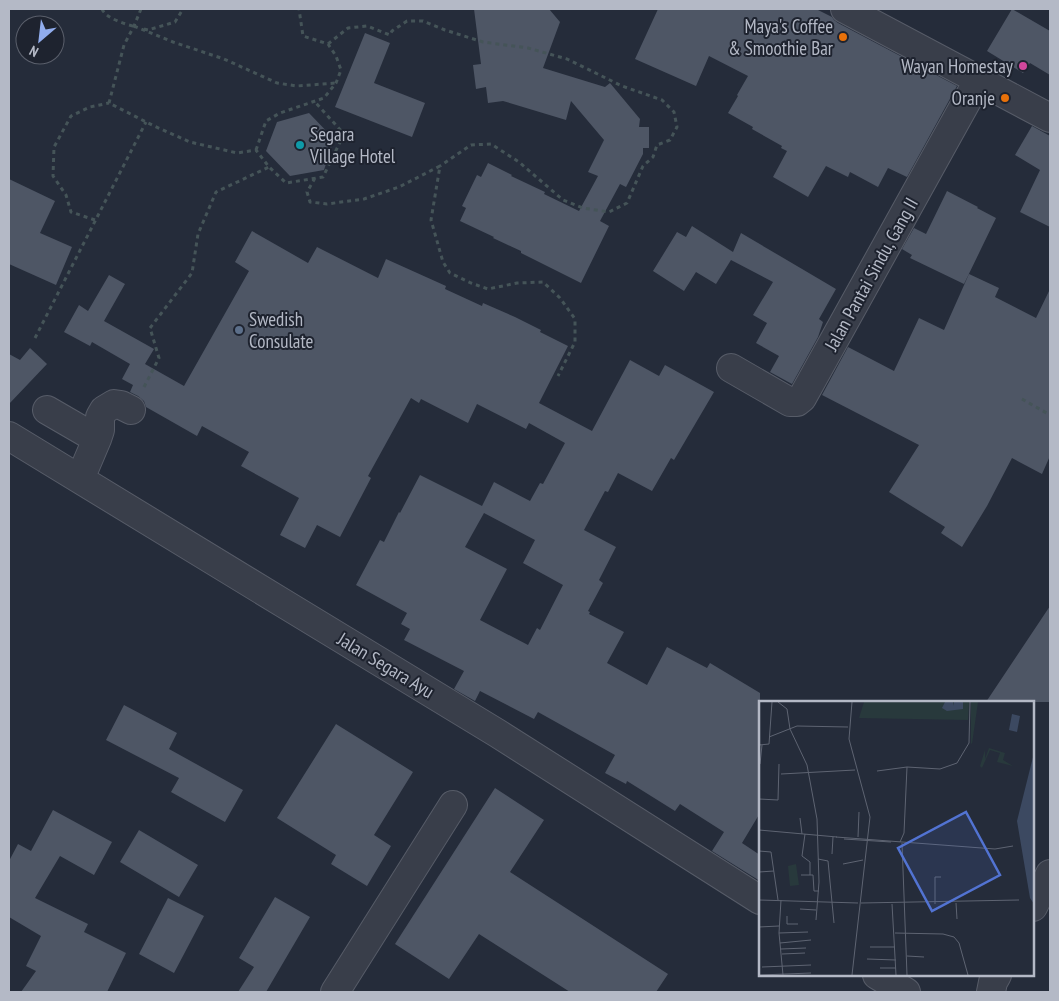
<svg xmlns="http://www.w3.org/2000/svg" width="1059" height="1001" font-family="'PT Sans Narrow',sans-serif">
<rect width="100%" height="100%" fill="#252c3a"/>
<path fill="#4e5665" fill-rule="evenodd" d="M474 9H549L560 22 543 68 605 87 610 83 640 119 639 127H649V148H643V154L626 187 620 184 600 221 609 226 581 283 521 253V251L493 238 494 237 460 221 466 208 462 206 477 175 481 177 488 163 512 175 511 176 545 192 544 194 579 211 598 176 588 172 604 140 571 101 566 120 503 101 488 103 486 87 476 89 473 65 481 64Z
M658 9H816L832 17 834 20 838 23 957 86 907 177 888 168 878 187 850 172 848 177 826 166 808 197 773 177 787 151 781 148 782 146 752 129 753 127 728 113 738 96 737 95 748 76 709 56 696 86 635 59Z
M1012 9 1050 31V75L1030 63 1023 73 987 51Z
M365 33 390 43 374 83 425 103 412 137 335 107Z
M309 113 334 139 324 170 290 176 266 151 277 122Z
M1032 126 1050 136V227L1020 212 1040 170 1015 155Z
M9 179 55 201 40 233 72 247 56 285 9 264Z
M947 191 978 207 977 208 996 218 964 284 910 258 912 255 902 249 914 228 926 234Z
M692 226 733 252 741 233 836 289 819 319 823 322 818 337 792 384 770 372 779 356 756 343 767 323 753 315 773 282 731 260 716 284 696 272 684 291 653 271 677 232 686 237Z
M252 231 308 263 317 247 378 278 386 259 446 286 445 289 482 306 483 303 515 317 541 330 540 332 568 346 539 403 592 431 630 360 659 376 665 365 714 392 674 460 671 458 652 491 618 473 608 492 605 491 584 530 616 547 599 580 603 583 588 611 590 612 589 614 624 632 607 663 647 685 667 647 707 668 710 663 760 693V813L742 843 760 855V881L712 851 724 832 680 804 675 811 627 781 626 784 605 773 615 755 538 712 534 719 480 691 475 701 454 689 464 671 404 640 410 629 401 624 407 613 356 585 380 540 384 542 399 512 400 513 420 475 482 506 494 482 530 501 540 483 543 484 565 443 529 423 526 429 477 404 468 423 421 399 419 403 411 398 368 476 371 478 340 537 317 525 305 548 280 535 299 498 241 466 249 452 202 426 197 436 146 407 144 401 138 396 130 392 133 385 122 379 130 364 92 342 90 346 64 332 79 305 88 311 109 275 125 284 104 321 154 349 145 364 184 386 249 271 235 262ZM484 513 535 540 523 563 563 585 540 630 537 628 528 645 480 620 507 569 465 547Z
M969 274 999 288 995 297 1036 318 1050 289V456L1042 474 1012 458 987 506 962 547 941 533 945 527 889 492 919 445 822 395 848 347 894 371 919 318 944 330Z
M30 348 47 364 9 404V354L20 360Z
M1050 606V702H986Z
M124 705 177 733 169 749 243 790 225 822 171 792 179 778 106 740Z
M336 724 413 772 374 835 391 846 367 886 331 864 336 855 277 818Z
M495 788 544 820 510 872 668 974 656 992H570L479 934 449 979 395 944Z
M53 810 112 842 94 875 60 856 35 898 88 924 84 932 126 953 107 992H21L36 971 26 966 41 936 9 917V861L18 844 31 851Z
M139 830 198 865 179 897 120 862Z
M275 897 310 917 266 992H238L254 967 239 958Z
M168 898 204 916 174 973 139 954Z"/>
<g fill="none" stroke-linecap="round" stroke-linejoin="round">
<g stroke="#575c68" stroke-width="30">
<path id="minor" d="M845 9 1050 118
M731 368 790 402H797L802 398 979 79
M47 410 97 439
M9 436 283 603 497 733 760 900
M80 479 97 439 100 430V417L104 410 114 404 121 405 131 410
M1033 907 1050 874
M877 975 906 992
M335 992 453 805
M991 992 993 982 997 975"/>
</g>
<path stroke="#455458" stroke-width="3" stroke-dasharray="4 4" stroke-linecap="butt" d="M102 9C106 19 126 24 136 27
M141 9 134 26 124 45 109 103 154 126 190 142 237 153 256 150 269 167 286 183 323 177 344 134 315 102
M134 26 173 42 224 59 277 83 297 86 336 83
M144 29 148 30 175 22 183 9
M328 44 348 28 367 26 390 35 392 31 407 21H423L445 30 483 42 528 48 567 59 622 86 662 100 674 112 677 127 670 140 657 145 653 157 643 166 627 203 609 212 583 208 563 200 519 162 491 144 471 145 440 166
M256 150 266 121 280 113 324 98 336 83 341 70 336 56 328 44 303 36 299 9
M315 178 307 192 310 202 327 204 364 199 399 187 440 166 431 220 443 262 450 273 471 283 488 289 517 283 543 282 560 298 575 319V342L558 376
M95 220 71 212 66 195 53 176 54 147 71 116 90 107 109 103
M35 338 146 122
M144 387 159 358 150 328 192 273 198 234 216 192 269 167
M1022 399 1050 415"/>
<use href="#minor" stroke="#393e4a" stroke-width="28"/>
</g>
<g fill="#e8710a" stroke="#1e232f" stroke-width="2">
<circle cx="843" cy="37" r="5"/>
<circle cx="1005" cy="98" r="5"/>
</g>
<circle fill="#d1479c" stroke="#1e232f" stroke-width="2" cx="1023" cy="66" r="5"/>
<circle fill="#0f9aa8" stroke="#1e232f" stroke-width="2" cx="300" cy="145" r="5"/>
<circle fill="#5c6f8a" stroke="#1e232f" stroke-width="2" cx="239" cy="330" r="5"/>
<g text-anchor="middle" stroke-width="4" stroke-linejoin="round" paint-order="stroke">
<g font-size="19" fill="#b4b9c6" stroke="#1e232f" text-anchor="end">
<text x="833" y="33">Maya's Coffee<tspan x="833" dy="22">&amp; Smoothie Bar</tspan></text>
<text x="1013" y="73">Wayan Homestay</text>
<text x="995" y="105">Oranje</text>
<text x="310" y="141" text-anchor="start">Segara<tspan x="310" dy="22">Village Hotel</tspan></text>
<text x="249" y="326" text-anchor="start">Swedish<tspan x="249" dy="22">Consulate</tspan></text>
</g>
<g font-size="19" fill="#b4b9c6" stroke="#1e232f">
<text transform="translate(871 274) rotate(-61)" y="7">Jalan Pantai Sindu, Gang II</text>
<text transform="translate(386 665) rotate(31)" y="7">Jalan Segara Ayu</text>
</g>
</g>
<g transform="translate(759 701)">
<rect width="275" height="275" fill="#252c3a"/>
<path d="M105 1H210L209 19 100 17ZM212 1H219L213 43 212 42ZM230 47 246 52 244 59 254 65 238 61 241 52 231 49 223 67 221 65 226 49V58ZM37 163 40 184 31 185 29 165Z" fill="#28393c"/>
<path d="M186 1H194V5L195 1H204V8L188 10 183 7ZM253 13 261 15 258 31 250 29ZM275 52V203L271 197 258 120Z" fill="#3c4961"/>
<path fill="none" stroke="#5e6472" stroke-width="1" d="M19 1 28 8 31 28 48 64 58 118 60 181 57 219M10 36 38 25 89 26M0 44 10 43 13 1M1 63 3 44M118 70 148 66 181 68 198 62 210 42 211 1M22 73 96 69M0 98 19 99 20 63M41 117 43 133M0 129 78 136M46 133 43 155 51 161V174M77 136 236 148 254 145M99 136 100 111M85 138 132 141M141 141 145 132 148 66M143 142 148 274M0 150 12 151 19 199M73 153 74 136M59 158 69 160 75 222M84 163 104 159M0 171 15 170M42 174H54L55 190H60M0 199 99 202M22 199 20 232 24 274M102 202 260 199M197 202 198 218M133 203 137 274M176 203V176H182M41 208 57 209M28 215V223H39M0 226 20 225M20 232 49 231M136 232 184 233 195 236 200 242 209 274M21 242 52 239M111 246H136M22 248 47 247M23 253 46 252M148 255 165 256M108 258 137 259M3 266 52 264M121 267H137M1 274 52 272M93 274 111 116 90 38 93 1"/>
<path fill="#5273d2" fill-opacity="0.15" stroke="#5273d2" stroke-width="2.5" d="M207 111 241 174 173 210 139 147Z"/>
<rect width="275" height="275" fill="none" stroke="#b4b9c6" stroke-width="2.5"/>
</g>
<rect width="1059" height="1001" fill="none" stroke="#b4b9c6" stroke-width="20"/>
<g transform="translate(40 40) rotate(208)"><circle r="24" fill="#1e232f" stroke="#5a5f6b"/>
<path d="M0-4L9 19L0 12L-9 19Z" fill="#91adee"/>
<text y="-8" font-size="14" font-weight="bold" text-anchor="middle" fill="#b4b9c6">N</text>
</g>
</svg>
